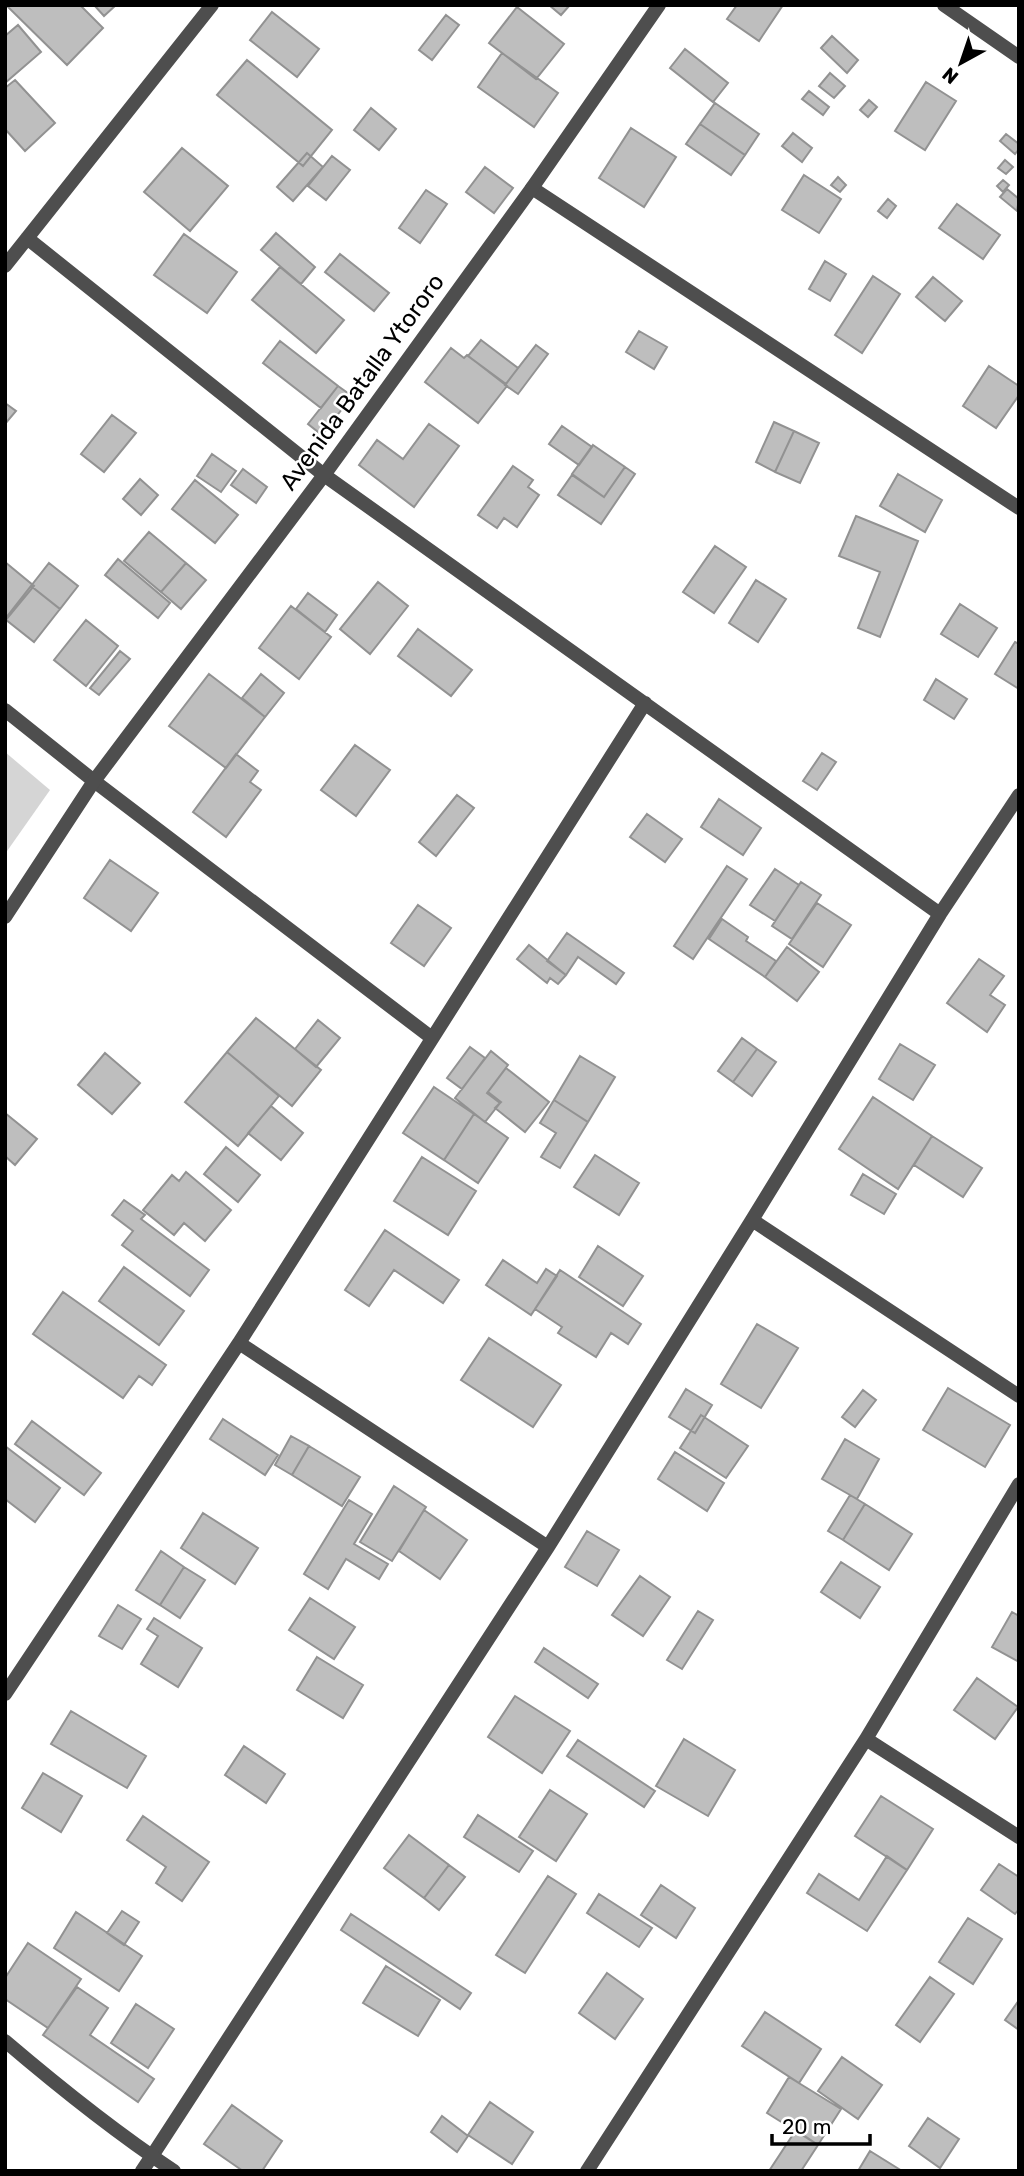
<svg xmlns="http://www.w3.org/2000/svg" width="1024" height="2176" font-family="Rubik,sans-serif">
<rect width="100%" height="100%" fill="#fff"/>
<path fill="#d5d5d5" d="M5 752 50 790 5 854Z"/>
<path fill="#bebebe" stroke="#929292" stroke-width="2" d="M6 5H80L103 28 67 65Z
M94 5H116L104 16Z
M549 5H570L561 15Z
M737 5H783L759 41 727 19Z
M517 7 564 44 536 79 489 43Z
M272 12 319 49 297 77 250 40Z
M446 15 459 25 432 60 419 50Z
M18 25 41 52 5 83V36Z
M832 36 858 60 847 73 821 48Z
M685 49 728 83 713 102 670 68Z
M502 53 558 93 534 127 478 87Z
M247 60 332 130 303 166 217 95Z
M830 73 845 86 834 98 819 86Z
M15 80 55 123 25 151 5 129V88Z
M926 82 956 101 925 150 895 131Z
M809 91 829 107 823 115 802 99Z
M869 100 877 107 868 117 860 110Z
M715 103 759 134 745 155 700 124Z
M371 108 396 129 379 150 354 130Z
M700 124 745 155 731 175 686 144Z
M631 128 676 157 644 207 599 178Z
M793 133 812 148 802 162 782 146Z
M1006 134 1019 144V149L1015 154 1000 141Z
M182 148 228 186 190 231 144 192Z
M307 153 323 167 293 201 277 187Z
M332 156 350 170 326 200 308 186Z
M1005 160 1013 167 1006 174 998 168Z
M485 167 513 188 494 213 466 192Z
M804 175 841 199 819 233 782 210Z
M838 177 846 185 840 192 831 185Z
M1003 180 1009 185 1003 192 997 186Z
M1007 189 1019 199 1017 211 1000 197Z
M426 190 447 204 420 243 399 228Z
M888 199 896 206 887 218 878 211Z
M957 204 1000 235 983 259 939 228Z
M276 233 315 267 301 284 261 250Z
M184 234 237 272 207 313 154 275Z
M340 254 389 293 374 311 325 272Z
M825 261 846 274 830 301 809 289Z
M280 267 344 320 316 353 252 300Z
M873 276 900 294 862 353 835 335Z
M933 277 962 301 945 321 916 297Z
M639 331 667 347 654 369 626 352Z
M481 340 518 368 506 384 468 356Z
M280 341 338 386 321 408 263 363Z
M536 345 548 354 518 394 505 385Z
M451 348 464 358 467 355 507 386 478 423 425 382Z
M989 366 1019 386V395L996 428 963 406Z
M338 386 352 396 322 435 308 424Z
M5 403 16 411 5 424Z
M112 415 136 433 104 472 81 454Z
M774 422 794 431 775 472 756 462Z
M429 424 459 446 414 507 359 465 377 440 403 459Z
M562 426 592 447 579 465 549 444Z
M794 431 819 443 800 483 775 472Z
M593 445 625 467 604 497 572 474Z
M212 454 236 471 221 492 197 476Z
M513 466 533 480 528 487 539 495 517 527 504 518 497 528 478 515Z
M625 467 635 474 601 524 558 495 572 475 604 497Z
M243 469 267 487 256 503 231 485Z
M898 474 942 500 925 532 880 506Z
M140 479 158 495 141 515 123 499Z
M195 480 238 515 215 543 172 509Z
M856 516 918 541 880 637 858 628 880 572 839 556Z
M149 532 186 563 161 592 124 561Z
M715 546 746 567 714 613 683 592Z
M118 559 170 603 158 618 105 575Z
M5 562 34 586 5 621Z
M49 563 78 586 60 609 31 586Z
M186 563 206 580 181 609 161 592Z
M756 580 786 599 758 642 729 623Z
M378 582 408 606 370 654 340 629Z
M31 586 60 609 34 642 5 619Z
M308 593 337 615 325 632 296 609Z
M960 604 997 628 978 657 941 634Z
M291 606 331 637 299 679 259 648Z
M86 620 118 646 86 686 54 660Z
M418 629 472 670 451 696 398 656Z
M1015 642 1019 644V689L995 674Z
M120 651 130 659 99 695 90 688Z
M209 674 265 717 226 768 169 726Z
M261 674 284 693 265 717 242 698Z
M936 679 967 699 954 719 924 700Z
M355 745 390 770 356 816 321 790Z
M822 753 836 762 817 790 803 781Z
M236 754 258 771 250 782 261 790 226 837 193 812Z
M457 795 474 808 436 856 419 842Z
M719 799 761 828 743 855 701 827Z
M647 814 682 839 665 862 630 837Z
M110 860 158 893 131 931 84 898Z
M727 866 747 879 693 959 674 946Z
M775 869 799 885 775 921 750 905Z
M801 882 821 895 792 939 772 926Z
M817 903 851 925 823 967 789 944Z
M418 905 451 928 424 966 391 943Z
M722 919 748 937 746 941 776 961 765 977 709 939Z
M567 933 624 973 616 984 578 957 566 975 547 961Z
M529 945 566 975 558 984 550 978 547 983 517 959Z
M787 947 819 972 797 1001 765 977Z
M979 959 1004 976 990 995 1005 1005 987 1032 947 1003Z
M256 1018 321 1070 292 1106 227 1052Z
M318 1020 340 1038 316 1067 295 1049Z
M742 1038 757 1049 733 1082 718 1071Z
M900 1044 935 1065 913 1100 879 1079Z
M470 1047 485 1058 462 1089 447 1078Z
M757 1049 776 1062 752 1096 733 1082Z
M491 1051 508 1065 487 1093 500 1103 485 1122 455 1098Z
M227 1052 279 1096 238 1146 185 1102Z
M105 1053 140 1083 112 1114 78 1085Z
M580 1056 615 1077 588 1122 554 1100Z
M506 1068 549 1102 525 1132 495 1108 501 1102 488 1092Z
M434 1087 474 1114 444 1160 403 1133Z
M873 1097 932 1136 898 1189 839 1149Z
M554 1100 588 1122 560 1168 541 1157 556 1133 540 1123Z
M271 1106 303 1133 281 1160 248 1133Z
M5 1113 37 1139 15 1165 5 1156Z
M474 1114 508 1138 478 1183 444 1160Z
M932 1136 982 1168 963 1197 914 1165Z
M226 1147 260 1175 238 1202 204 1174Z
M595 1155 639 1183 619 1215 574 1187Z
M422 1157 476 1191 448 1235 394 1201Z
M186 1172 231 1210 205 1241 184 1223 174 1235 143 1210 172 1175 179 1181Z
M863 1174 896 1194 884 1214 851 1195Z
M124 1200 145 1215 141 1219 209 1270 190 1296 122 1245 133 1231 112 1215Z
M385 1230 459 1280 443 1303 394 1270 369 1306 345 1290Z
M598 1246 643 1276 623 1306 579 1277Z
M503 1260 537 1283 546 1269 557 1276 531 1315 486 1285Z
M124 1267 184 1311 159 1345 99 1301Z
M560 1270 641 1324 628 1344 611 1333 596 1357 558 1333 562 1327 535 1309Z
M63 1292 166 1365 152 1385 139 1376 123 1398 33 1334Z
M757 1324 798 1348 761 1408 721 1384Z
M489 1338 561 1385 533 1427 461 1380Z
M948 1388 1010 1425 985 1467 923 1430Z
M686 1389 712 1405 695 1433 669 1417Z
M863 1390 876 1400 855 1427 842 1417Z
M701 1415 748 1446 726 1478 680 1448Z
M223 1419 278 1455 265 1475 210 1439Z
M32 1421 101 1473 84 1495 15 1444Z
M291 1436 309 1446 292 1475 275 1465Z
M845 1439 879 1459 857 1499 822 1479Z
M5 1446 60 1488 35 1522 5 1499Z
M309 1446 360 1477 342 1506 292 1475Z
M675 1452 724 1483 707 1511 658 1479Z
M394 1486 426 1507 392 1561 360 1542Z
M850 1495 865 1504 843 1540 828 1531Z
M349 1500 372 1514 354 1544 388 1564 379 1579 346 1559 328 1589 304 1574Z
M865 1504 912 1534 889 1570 843 1540Z
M424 1510 467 1540 440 1579 399 1551Z
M203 1513 258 1548 235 1584 181 1548Z
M587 1531 619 1550 597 1586 565 1567Z
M161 1551 184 1567 160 1605 136 1590Z
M841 1562 880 1587 860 1618 821 1592Z
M184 1567 205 1580 180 1618 160 1605Z
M640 1576 670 1597 643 1636 612 1615Z
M310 1598 355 1627 334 1659 289 1630Z
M118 1605 141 1619 122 1649 99 1636Z
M698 1611 713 1620 682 1669 667 1660Z
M1012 1612 1019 1616V1662L992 1647Z
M154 1618 202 1648 178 1687 141 1664 158 1636 147 1629Z
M544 1648 598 1684 588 1698 535 1662Z
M317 1657 363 1685 343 1718 297 1690Z
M977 1678 1018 1707 995 1739 954 1710Z
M515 1696 570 1731 542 1773 488 1737Z
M71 1711 146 1756 127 1788 51 1744Z
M684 1739 735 1770 708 1816 656 1786Z
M578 1740 655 1791 644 1807 567 1756Z
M244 1746 285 1774 266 1803 225 1775Z
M43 1773 82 1796 61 1832 22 1808Z
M550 1790 587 1814 556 1861 519 1837Z
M881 1796 933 1829 907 1870 855 1836Z
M478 1815 533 1851 519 1872 464 1837Z
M143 1816 209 1862 182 1901 156 1883 166 1867 127 1840Z
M409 1835 449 1865 424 1898 384 1868Z
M887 1856 907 1870 867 1931 807 1893 819 1874 859 1900Z
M999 1864 1019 1877V1909L1015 1914 981 1890Z
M449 1865 465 1877 439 1910 424 1898Z
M548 1876 576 1894 525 1973 496 1955Z
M661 1885 695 1908 676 1938 641 1915Z
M599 1894 652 1928 639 1947 587 1913Z
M122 1911 139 1922 124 1945 107 1933Z
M76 1912 142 1956 119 1991 54 1948Z
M351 1914 471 1993 460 2009 341 1930Z
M968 1918 1002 1939 973 1984 939 1962Z
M28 1943 81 1979 48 2028 5 1999V1978Z
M386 1966 440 2000 418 2036 363 2003Z
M607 1973 643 1999 615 2039 579 2013Z
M930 1977 954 1994 920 2042 896 2025Z
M77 1987 108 2008 90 2035 154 2079 138 2102 43 2035Z
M1019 2000V2030L1005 2020Z
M136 2004 174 2029 148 2068 111 2043Z
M765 2012 821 2049 799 2083 742 2046Z
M842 2057 882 2085 858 2119 818 2091Z
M789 2077 841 2109 818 2145 767 2113Z
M490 2102 533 2132 512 2164 468 2135Z
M232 2105 282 2141 262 2171H243L204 2144Z
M442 2116 468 2136 457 2152 431 2132Z
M928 2118 959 2139 940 2168 909 2146Z
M796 2130 818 2145 801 2171H769Z
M870 2151 902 2171H858Z"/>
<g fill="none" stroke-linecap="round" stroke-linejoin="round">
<path stroke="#4e4e4e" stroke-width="14" d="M944 5 1019 57
M532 188 1019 508
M27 238 324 475 940 914
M5 266 212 5
M5 710 94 781 432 1038
M752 1220 1019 1396
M239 1343 548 1547
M5 1694 239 1343 645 703
M866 1739 1019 1837
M152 2156 548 1547 752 1220 940 914 1019 795
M587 2171 866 1739 1019 1484"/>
<path stroke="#4e4e4e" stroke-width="14" d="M5 917 94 781 324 475 532 188 659 5
M5 2041C59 2087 115 2132 174 2171
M142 2171 152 2156"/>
</g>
<g text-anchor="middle" stroke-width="5" stroke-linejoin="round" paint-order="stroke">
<g font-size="24" fill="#000" stroke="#fff">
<text transform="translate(362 382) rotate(-54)" y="8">Avenida Batalla Ytororo</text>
</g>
</g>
<rect width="1024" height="2176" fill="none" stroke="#000000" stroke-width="14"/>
<g transform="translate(961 63) rotate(220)" stroke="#ffffff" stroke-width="5" paint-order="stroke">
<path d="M0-5L12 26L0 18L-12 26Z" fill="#000000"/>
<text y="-10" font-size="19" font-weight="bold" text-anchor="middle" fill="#000000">N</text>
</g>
<path d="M772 2134v10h98v-10" fill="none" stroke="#000000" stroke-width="3.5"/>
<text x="782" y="2134" font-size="21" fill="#000000" stroke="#ffffff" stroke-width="5" paint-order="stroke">20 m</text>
</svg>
